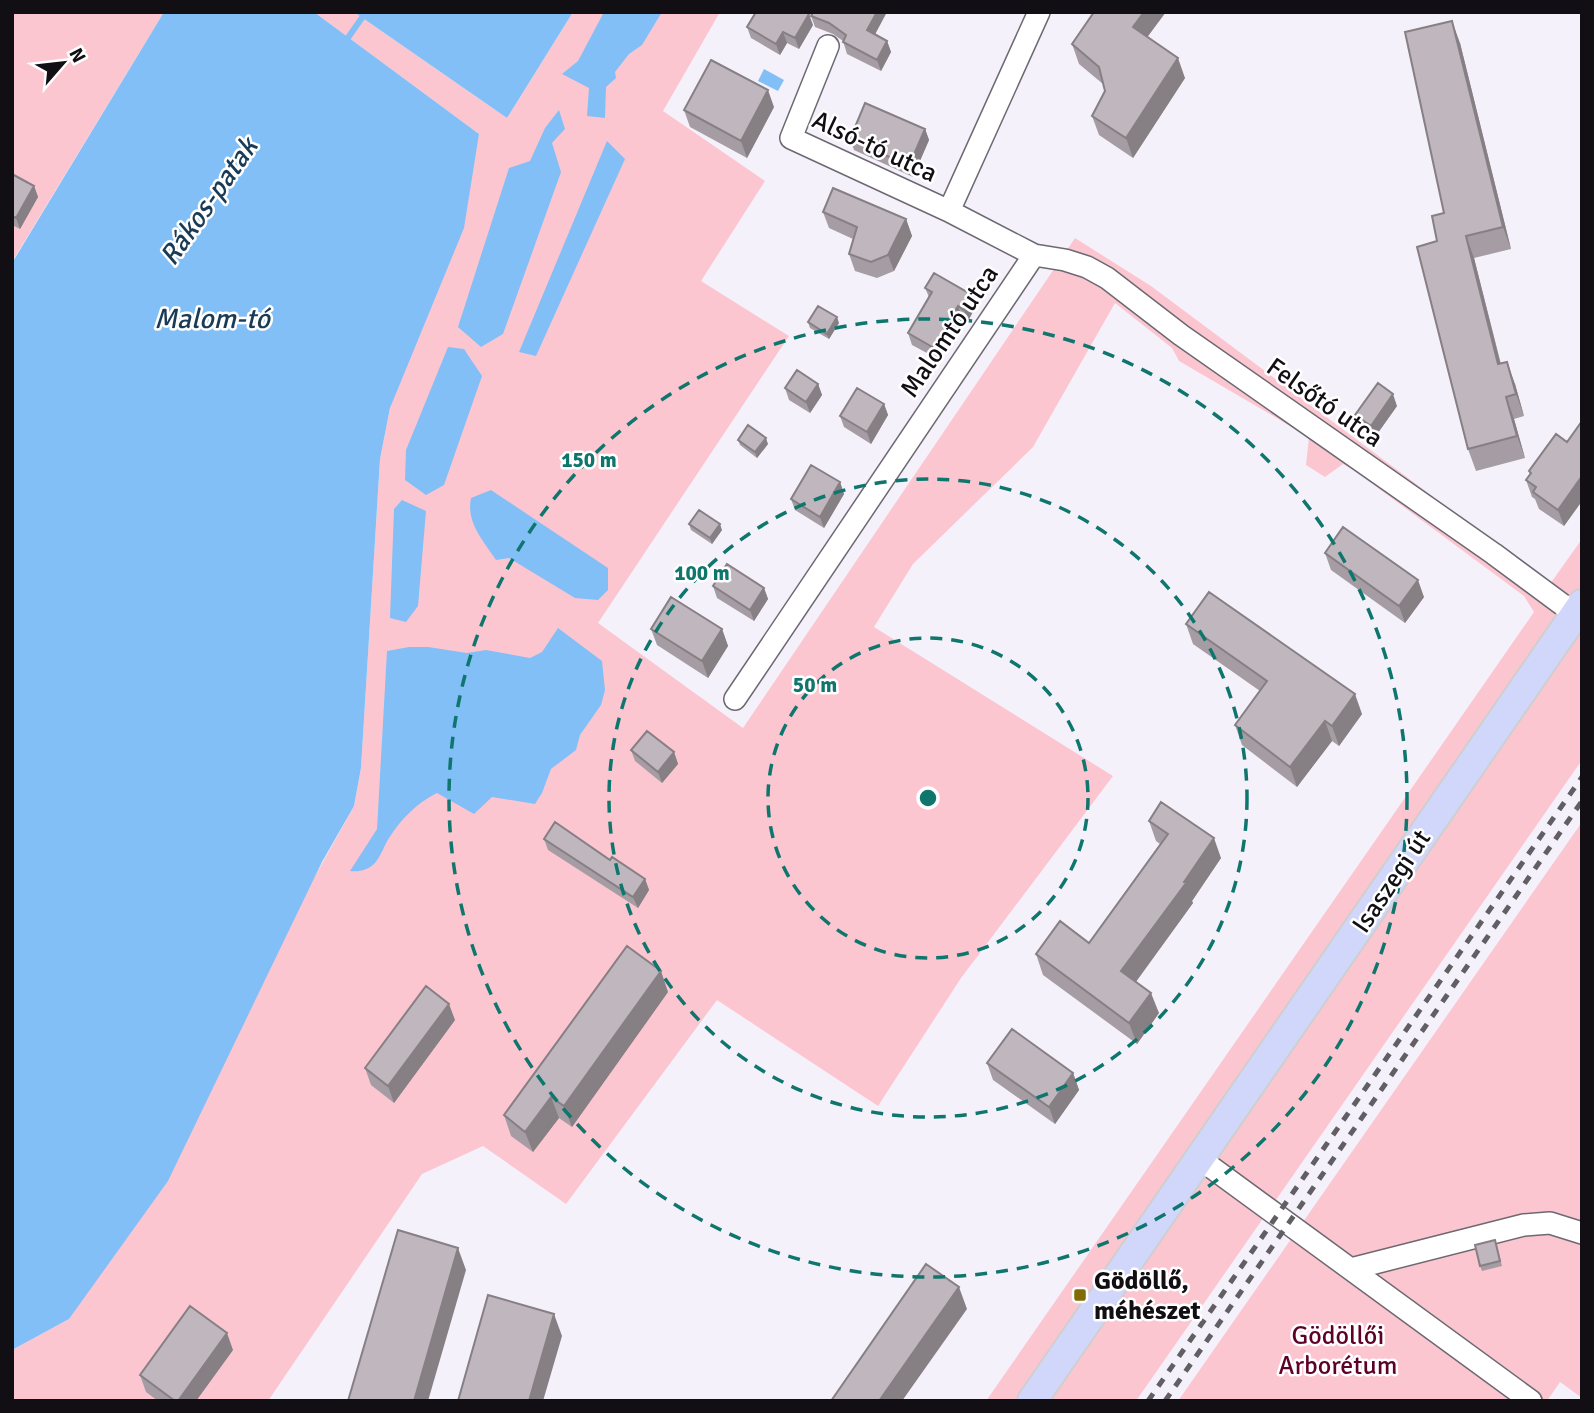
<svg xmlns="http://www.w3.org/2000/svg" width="1594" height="1413" font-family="Signika,sans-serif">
<rect width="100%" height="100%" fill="#f5f1fb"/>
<path fill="#fcc6d1" d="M12 12H164L12 262Z
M314 12H354L507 118 573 12H720L663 111 765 181 701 281 789 336 598 623 743 728 1075 238 1151 286 1550 584 1582 539V760L1136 1401H986L1534 612 1524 596 1351 468 1343 464 1325 477 1306 465 1309 437 1179 361 1172 348 1115 303 1033 447 913 564 874 627 1113 776 961 978 878 1106 717 1000 566 1204 483 1146 422 1174 268 1401H12V1350L69 1319 354 806 361 768 380 459 390 408 479 134Z
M1582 822V1398L1560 1382 1547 1401H1178Z"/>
<path fill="#82bff6" d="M164 12H314L479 134 464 228 390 408 380 459 361 768 354 806 322 862 168 1181 69 1319 12 1350V263Z
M354 12H573L507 118Z
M604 12H662L642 45 629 54 615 72 616 78 606 87 605 118 587 116 589 88 562 74 578 61Z
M764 69 784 80 778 91 758 81Z
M559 110 565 129 552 143 561 172 503 334 481 347 458 327 509 168 530 161 545 128Z
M607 141 625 159 536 356 519 352Z
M448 347 464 349 482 376 444 485 426 495 405 480 406 450Z
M491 490 608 568V590L598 600 575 598 509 558 496 560C483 540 466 523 471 498Z
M402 500 426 511 418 606 406 622 390 618 394 509Z
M558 628 602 661 605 690 601 705 580 735 576 750 551 769 542 793 535 804 492 797 474 814 437 793C417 803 401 819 389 838 384 846 381 856 375 863 368 870 360 872 350 871L377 829 387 651 409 647H428L467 653 486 650 530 658 542 652Z"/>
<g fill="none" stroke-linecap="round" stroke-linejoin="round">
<path stroke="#82bff6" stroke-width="6" d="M345 42 366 12"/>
<g stroke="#6d6972" stroke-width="24">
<path id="minor" d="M828 46 791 138 949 211
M1034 255 1065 260 1087 267 1107 278 1181 335 1494 554 1575 614
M735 699 1034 255 949 211 1039 12
M1200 1159 1531 1401
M1351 1269 1524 1225 1550 1223 1582 1233"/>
</g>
<g stroke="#cfcfd0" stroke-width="32">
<path id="major" d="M1032 1401 1582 604"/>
</g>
<use href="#minor" stroke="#fff" stroke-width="21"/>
<use href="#major" stroke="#d0d7fa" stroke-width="28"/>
<path stroke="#615e64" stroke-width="5" stroke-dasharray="9 9" stroke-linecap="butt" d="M1148 1401 1582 777
M1165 1401 1582 801"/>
</g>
<path fill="#a59da3" d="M811 16 875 34 887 41 891 52 881 71 847 54 843 41 833 34 815 27Z
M813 25 799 49 787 43 780 55 751 38 747 27Z
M1147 37 1185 78 1133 158 1099 135 1092 116 1105 91 1103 84 1079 64 1072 44Z
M1460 43 1511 249 1474 258 1501 364 1515 384 1524 416 1514 419 1525 458 1476 471 1468 449 1444 213Z
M774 107 747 158 690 127 684 110Z
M925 129 929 140 913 177 854 150 850 139Z
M12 174 34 186 38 197 20 229 12 225Z
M823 212 906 219 912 236 894 271 877 278 855 271 849 254 853 239 829 228Z
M925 288 976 306 968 321 962 318 938 359 912 345 908 333 929 297Z
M808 322 839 323 829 339 810 328Z
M818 384 822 395 810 413 789 400 785 388Z
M884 404 888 415 871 444 844 427 840 416Z
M1397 406 1375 437 1359 426 1355 415Z
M1582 421V501L1564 526 1539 509 1535 499 1532 497 1526 480 1530 474 1529 471 1567 442Z
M738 440 768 444 757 458 740 445Z
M840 482 844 494 824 528 795 510 791 499Z
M689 524 722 530 712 544 691 530Z
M1325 553 1424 597 1405 623 1331 570Z
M713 586 764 588 768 599 754 621 717 598Z
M1186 624 1362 714 1339 746 1332 741 1297 787 1242 745 1235 725 1260 691 1193 644Z
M651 629H722L728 646 708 678 657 645Z
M631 750 674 752 678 764 662 783 635 761Z
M1149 821 1221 858 1192 901 1193 903 1136 982 1159 1013 1137 1044 1043 975 1036 954 1089 943 1160 844 1156 841Z
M544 839 610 860 645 879 649 890 638 908 548 850Z
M668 992 572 1127 559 1118 533 1152 511 1136 504 1115Z
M455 1020 394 1103 371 1085 365 1068Z
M987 1063 1073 1073 1079 1090 1055 1124 993 1080Z
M1497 1246 1502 1266 1482 1271 1480 1266Z
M233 1350 196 1401H158L146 1392 140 1375Z"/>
<path fill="#867f84" d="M877 12H887L871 42 867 30Z
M1144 12H1166L1140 47 1133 27Z
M809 14 813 25 799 49 795 38Z
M1452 21 1460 43 1511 249 1503 227Z
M783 32 787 43 780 55 776 44Z
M887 41 891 52 881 71 877 60Z
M1178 58 1185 78 1133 158 1126 138Z
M768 90 774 107 747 158 741 141Z
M925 129 929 140 913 177 909 166Z
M34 186 38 197 20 229 16 218Z
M906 219 912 236 894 271 888 255Z
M1466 236 1474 258 1506 386 1498 364Z
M972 295 976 306 968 321 964 310Z
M958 306 962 318 938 359 934 348Z
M837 317 839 323 829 339 827 334Z
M1507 362 1515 384 1524 416 1516 394Z
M818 384 822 395 810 413 806 402Z
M1393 394 1397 406 1375 437 1371 426Z
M1506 397 1514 419 1525 458 1517 436Z
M884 404 888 415 871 444 867 432Z
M766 438 768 444 757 458 755 452Z
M1582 476V501L1564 526 1558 510Z
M840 482 844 494 824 528 820 517Z
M720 524 722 530 712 544 710 538Z
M1418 580 1424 597 1405 623 1399 606Z
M764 588 768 599 754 621 750 610Z
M722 629 728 646 708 678 702 661Z
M1355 694 1362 714 1339 746 1332 726Z
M1325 721 1332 741 1297 787 1290 767Z
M674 752 678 764 662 783 658 772Z
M1214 838 1221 858 1192 901 1193 903 1129 991 1121 971Z
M645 879 649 890 638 908 633 897Z
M661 971 668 992 572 1127 564 1106Z
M1151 993 1159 1013 1137 1044 1129 1023Z
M449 1004 455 1020 394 1103 388 1086Z
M1073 1073 1079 1090 1055 1124 1049 1107Z
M551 1097 559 1118 533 1152 525 1132Z
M458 1248 466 1270 428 1401H414Z
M959 1287 967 1309 902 1401H879Z
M554 1314 562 1336 543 1401H529Z
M227 1333 233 1350 196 1401H178Z"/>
<path fill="#c0b6bd" stroke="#867f84" stroke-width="2" d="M756 12H807L809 14 795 38 783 32 776 44 747 27Z
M813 12H877L867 30 887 41 877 60 843 42 846 35 829 23 811 16Z
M1094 12H1144L1133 27 1178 58 1126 138 1092 116 1105 91 1099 67 1072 44Z
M1452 21 1503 227 1466 236 1498 364 1507 362 1516 394 1506 397 1517 436 1468 449 1417 247 1437 241 1432 216 1444 213 1405 32Z
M711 60 768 90 741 141 684 110Z
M865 103 925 129 909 166 850 139Z
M12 174 34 186 16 218 12 216Z
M833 188 906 219 888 255 871 262 849 254 857 227 823 212Z
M934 273 972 295 964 310 958 306 934 348 908 333 932 292 925 288Z
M818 306 837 317 827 334 808 322Z
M797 370 818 384 806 402 785 388Z
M1378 383 1393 394 1371 426 1355 415Z
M857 388 884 404 867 432 840 416Z
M1582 421V476L1558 510 1533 492 1536 487 1526 480 1531 473 1529 471 1556 434 1567 442Z
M748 425 766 438 755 452 738 440Z
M811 465 840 482 820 517 791 499Z
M699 510 720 524 710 538 689 524Z
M1343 527 1418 580 1399 606 1325 553Z
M727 564 764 588 750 610 713 586Z
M1209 592 1355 694 1332 726 1325 721 1290 767 1235 725 1267 681 1186 624Z
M671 597 722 629 702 661 651 629Z
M647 731 674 752 658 772 631 750Z
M1161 802 1214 838 1184 882 1186 883 1121 971 1151 993 1129 1023 1036 954 1060 921 1089 943 1168 834 1149 821Z
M555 822 610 860 612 857 645 879 633 897 544 839Z
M627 946 661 971 564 1106 551 1097 525 1132 504 1115Z
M426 986 449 1004 388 1086 365 1068Z
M1012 1029 1073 1073 1049 1107 987 1063Z
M398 1230 458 1248 414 1401H348Z
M1495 1240 1500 1261 1480 1266 1475 1245Z
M926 1264 959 1287 879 1401H831Z
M488 1295 554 1314 529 1401H458Z
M190 1306 227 1333 178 1401H175L140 1375Z"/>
<g fill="none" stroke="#0f766e" stroke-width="3.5" stroke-dasharray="12 9">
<circle cx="928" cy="798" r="160"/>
<circle cx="928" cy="798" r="319"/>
<circle cx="928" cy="798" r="479"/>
</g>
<rect fill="#826b05" stroke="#fff" stroke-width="2.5" x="1073" y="1288" width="14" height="14" rx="3.5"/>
<g text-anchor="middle" stroke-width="5" stroke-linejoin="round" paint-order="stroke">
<g font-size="26" fill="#110f13" stroke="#fff">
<text transform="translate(875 146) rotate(25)" y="9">Alsó-tó utca</text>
<text transform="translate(949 331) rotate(-56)" y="9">Malomtó utca</text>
<text transform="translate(1325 402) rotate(35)" y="9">Felsőtó utca</text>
<text transform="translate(1391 881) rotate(-56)" y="9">Isaszegi út</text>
</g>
<g font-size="26" font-weight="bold" fill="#110f13" stroke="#fff" text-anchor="start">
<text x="1094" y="1289">Gödöllő,<tspan x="1094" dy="30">méhészet</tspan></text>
</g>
<g font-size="26" fill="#5e0128" stroke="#fff">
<text x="1338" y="1344">Gödöllői<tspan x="1338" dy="30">Arborétum</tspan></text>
</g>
<g font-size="28" font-style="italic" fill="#1a3b56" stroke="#fff">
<text transform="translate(208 201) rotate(-55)" y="10">Rákos-patak</text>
<text x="212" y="328">Malom-tó</text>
</g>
</g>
<circle cx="928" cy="798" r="10" fill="#0f766e" stroke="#fff" stroke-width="3.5"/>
<g font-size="21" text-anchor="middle" font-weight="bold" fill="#0f766e" stroke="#fff" stroke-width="5" stroke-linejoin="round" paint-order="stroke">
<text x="589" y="467">150 m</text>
<text x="702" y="580">100 m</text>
<text x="815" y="692">50 m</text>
</g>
<rect width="1594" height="1413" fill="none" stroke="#110f13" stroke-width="28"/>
<g transform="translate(63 63) rotate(62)" stroke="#ffffff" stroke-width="5" paint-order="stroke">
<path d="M0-5L12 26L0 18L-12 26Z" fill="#110f13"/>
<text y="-10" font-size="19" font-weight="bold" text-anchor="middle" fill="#110f13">N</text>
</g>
</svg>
